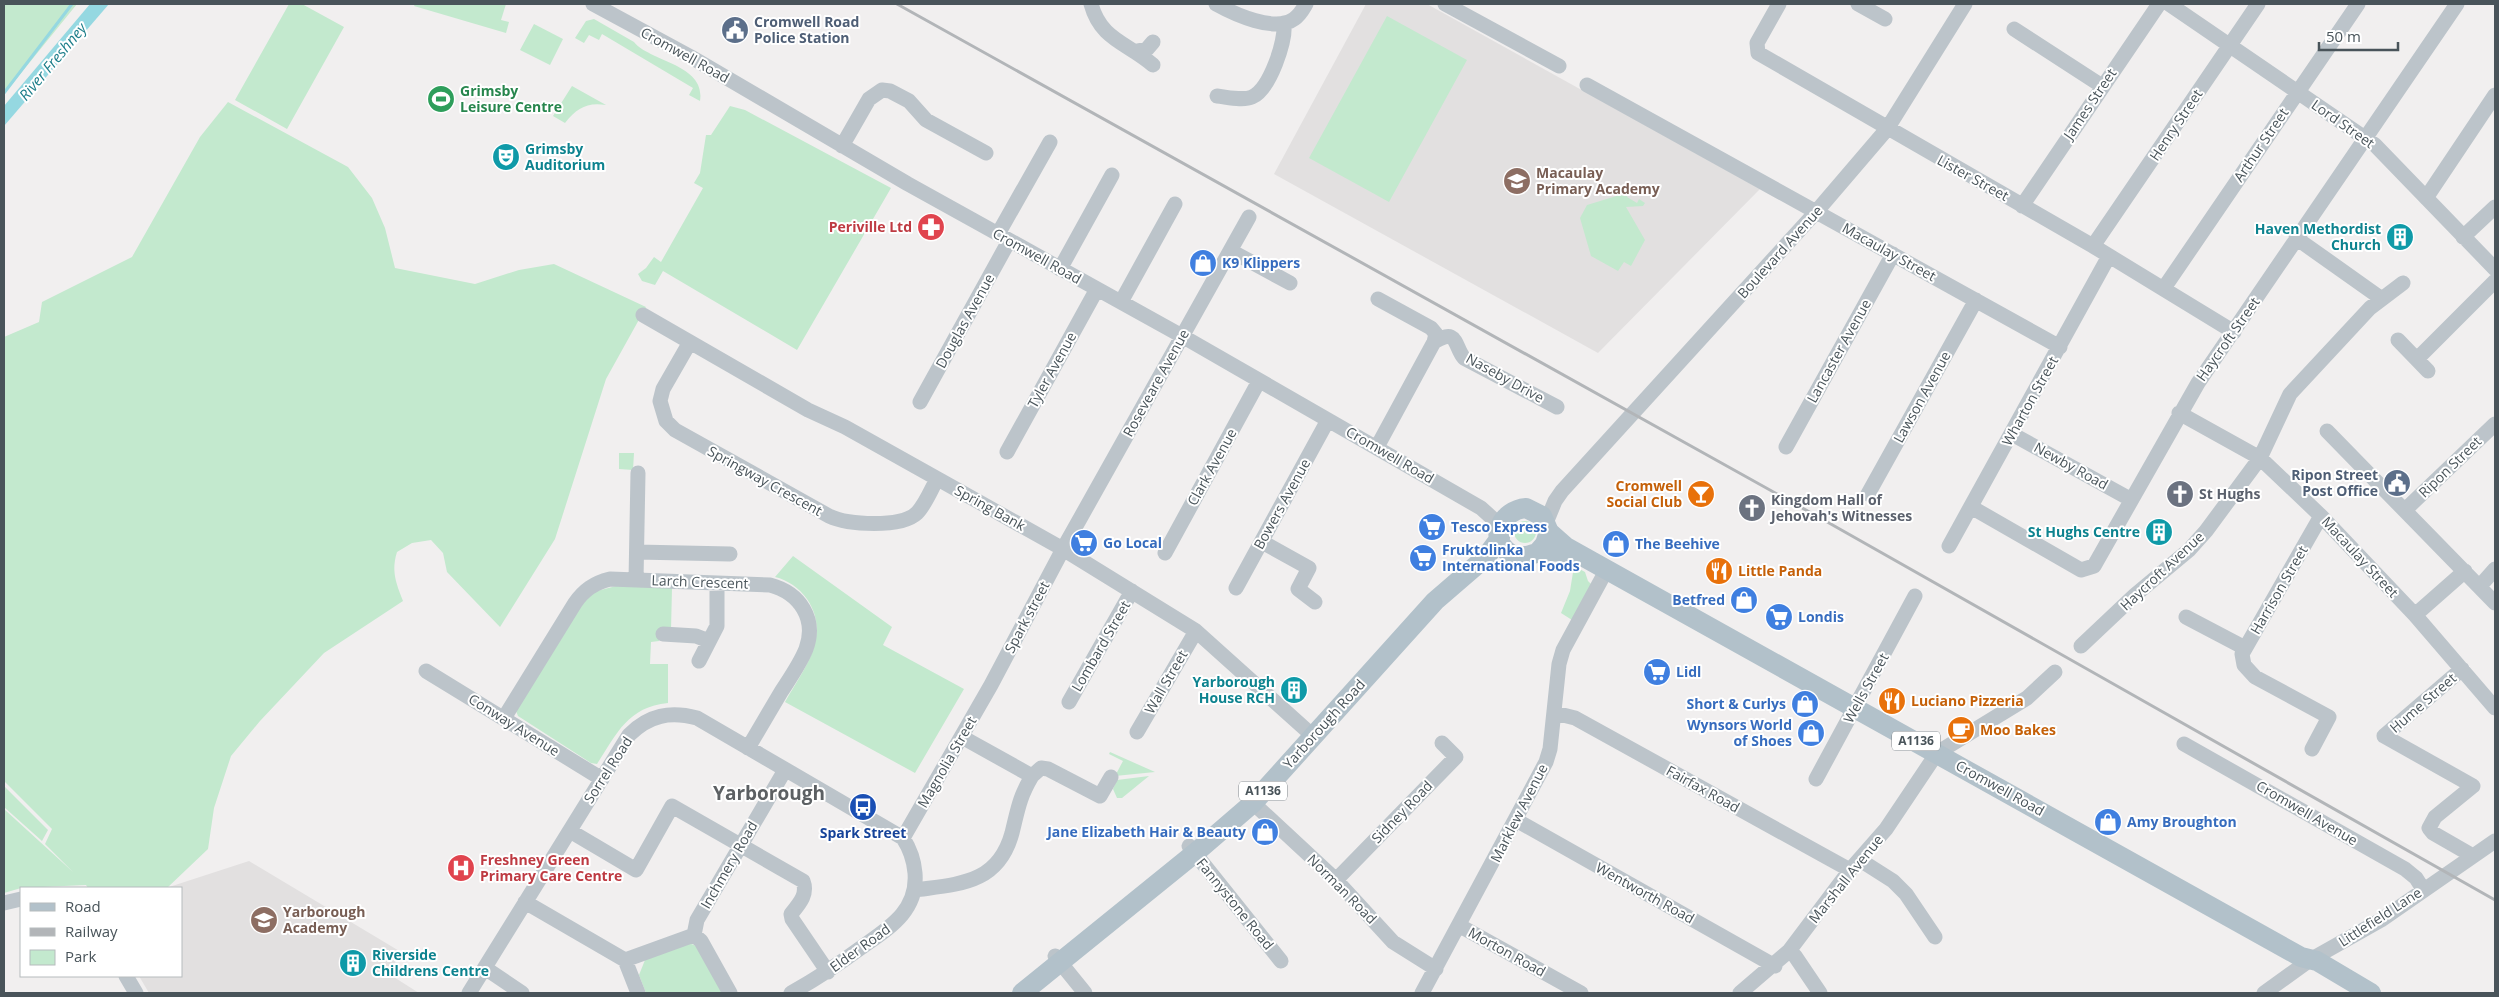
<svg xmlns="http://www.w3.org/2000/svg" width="2499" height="997" font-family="'Open Sans',sans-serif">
<rect width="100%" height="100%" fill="#f1efef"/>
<path fill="#e2e0e0" d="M1366 4H1427L1760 189 1598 353 1274 174Z
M249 861 401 952 389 974 419 993H149L139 976H181V888H166Z"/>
<path fill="#c3e9ce" d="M4 4H77L4 94Z
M289 4H302L344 27 287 129 235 100Z
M415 4H506L501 20 509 22 506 33 414 6Z
M1387 16 1467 60 1389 202 1309 158Z
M594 19 634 42C650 62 706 64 700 101L689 95 693 88 602 34 599 40 589 35 584 43 575 38 586 21Z
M534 24 563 39 550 65 520 50Z
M572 86 606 105C587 102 577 108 565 123L553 116Z
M228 102 348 167 372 198 385 228 395 268 475 284 519 270 554 264 646 307 606 379 555 539 500 627 447 572 443 553 431 540 412 543 397 552C391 571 396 583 403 601L324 653 260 721 231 756 214 808 208 849 167 888H88L86 885 21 888 4 893V809L73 872 45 844 52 829 4 781V337L39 322 42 302 132 257 200 137Z
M730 106 745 110 891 188 797 350 663 271 655 285 642 281 638 274 646 268 654 257 661 262 703 188 694 183 700 173 706 135H711Z
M1622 190 1628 193 1627 197 1637 203 1639 199 1645 203 1643 206 1626 207 1645 240 1631 266 1624 262 1618 271 1591 256 1580 218 1587 205 1623 194 1621 192Z
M619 453H634L633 470 619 469Z
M1514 532a11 11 0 1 1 22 0a11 11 0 1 1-22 0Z
M793 556 892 627 883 645 964 689 915 773 785 702C803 670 832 636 807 599 799 588 788 580 775 577Z
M1574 566 1585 572 1588 581 1592 585 1572 620 1561 613 1570 591Z
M616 586 672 588 671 630 659 629V641L651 642 650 664H668V703C628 707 617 733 597 764L591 763 518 716 516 711 579 606 593 592Z
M1110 752 1155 772 1115 776 1123 761 1109 754Z
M1149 776 1122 798H1117L1113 789 1117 780Z
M4 786 48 830 42 841 4 807Z
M689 943 699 947 723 993H646L639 975 645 960Z"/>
<path fill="#95d8e1" d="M90 4H109L4 126V106Z"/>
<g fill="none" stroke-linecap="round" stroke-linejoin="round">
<path stroke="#95d8e1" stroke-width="3" d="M4 93 72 4"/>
<path stroke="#bcc4ca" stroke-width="15" d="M593 4 691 57 908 184 1182 336 1481 508 1492 518 1499 531
M1091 4C1101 40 1126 42 1153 65
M1216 4C1234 14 1275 33 1294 19 1300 15 1303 9 1306 4
M1445 4 1559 66
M1779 4 1757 43 1758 53 2093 246 2234 332
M1858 4 1885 19
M2169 4 2375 145 2495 269
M2014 29 2102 86
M1137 51 1147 49 1153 42
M1587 85 2060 347
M1217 96C1227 97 1243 101 1252 97 1270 89 1286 41 1284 23
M842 146 869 99 882 90 890 91 909 101 926 120 986 153
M2426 198 2495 95
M2022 206 2159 4
M998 234 1050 142
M2463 237 2495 207
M2296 238 2382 299
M2093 246 2258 4
M1231 251 1290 283
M1060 269 1112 175
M2164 288 2358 4
M1121 302 1175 204
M643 315 808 410 845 427 1063 549 1196 631 1313 736
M2398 340 2428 371
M690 342 663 389 660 401 666 421 675 430 829 516C848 525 901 528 917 513 925 505 931 490 937 479
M1434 342C1458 327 1454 346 1464 358L1557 407
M2417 359 2495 281
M920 402 1009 241
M2179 413 2260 458 2321 516 2415 615 2495 708
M2327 431 2495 603
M2012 434 2130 499
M1377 447 1434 342 1436 334 1431 328 1378 299
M1786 447 1893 254
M1007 452 1097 289
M1868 494 1976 300
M1971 507 2081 570 2094 566 2198 383 2457 4
M2405 510 2495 424
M1546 523 1555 501 1562 491 1816 212 1887 129 1965 4
M1262 542 1309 568 1298 589 1315 602
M1949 546 2109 256
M637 552 730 554
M1165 553 1259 381
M636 580 638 473
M2480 586 2495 569
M1236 588 1328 420
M2415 615 2465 571
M2186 617 2245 648
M663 634 696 636 709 641
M2081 646 2135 595 2189 550 2206 531 2260 458 2290 394 2370 308 2403 283
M699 661 717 626V583
M2462 669 2384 736 2473 786 2435 817 2429 828 2433 833 2473 856
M426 671 602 779
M1069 702 1132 591
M1555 713 1575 718 1850 870
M504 718 575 603C584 590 594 583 610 579L770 585C800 593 817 619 806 649 800 664 790 678 781 692 770 711 759 729 748 748
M1137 732 1196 631
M962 737 1032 776 1041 768 1048 769 1100 796 1111 777
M2184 744 2405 869 2416 878 2423 889
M2312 749 2329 717 2255 677 2244 665 2242 654 2321 516
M1816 779 1915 596
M1253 803 1336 880 1393 942 1436 969
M1516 820 1775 966
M570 831 636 870 672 806 803 881C808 894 800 903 791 914L792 919 828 972
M903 838 991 685 1063 549 1249 217
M1189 846 1281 961
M1860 860 1893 881 1906 894 1935 937
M1336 880 1456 757 1442 743
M915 890C959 884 998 884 1012 833 1018 809 1019 798 1032 776
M525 902 625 960
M4 903 21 899
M1460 926 1581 993
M694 935 697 920 785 770
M1789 951 1795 956 1820 993
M1055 956 1085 993
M485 968 522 993
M126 976 136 993
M469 993 629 735C649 715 670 711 697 718L903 838C910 849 914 860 915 873 918 911 889 928 862 947 839 964 816 979 791 993
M638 993 625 960 694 935 701 941 730 993
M1422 993 1546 762 1550 749 1559 664 1563 650 1607 569
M1740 993 1789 951 1850 870 1886 829 1937 753 2027 698 2055 672
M2264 993 2310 960 2381 920 2495 841"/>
<path stroke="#b2c1ca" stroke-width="20" d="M1549 532 1566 547 2301 957 2317 961 2371 993
M1538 552 1545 544 1549 532 1542 516 1526 508C1502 510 1486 539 1511 554 1522 560 1530 554 1541 552 1552 551 1564 551 1576 554
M1022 993 1195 853 1253 803 1435 601 1486 557 1500 538"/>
<path stroke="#b2b5b8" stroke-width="3" d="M897 4 1822 519 2495 900"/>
</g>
<defs>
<g id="civic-disc" transform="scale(1.4375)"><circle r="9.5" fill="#5c6f8a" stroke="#fff"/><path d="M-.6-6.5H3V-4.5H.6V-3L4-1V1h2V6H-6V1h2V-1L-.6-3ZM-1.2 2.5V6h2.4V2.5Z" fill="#fff"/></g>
<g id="stadium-disc" transform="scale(1.4375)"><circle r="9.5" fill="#2e9e5b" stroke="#fff"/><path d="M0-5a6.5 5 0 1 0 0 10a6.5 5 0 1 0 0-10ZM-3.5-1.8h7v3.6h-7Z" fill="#fff"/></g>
<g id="theatre-disc" transform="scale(1.4375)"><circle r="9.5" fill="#0f9aa8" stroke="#fff"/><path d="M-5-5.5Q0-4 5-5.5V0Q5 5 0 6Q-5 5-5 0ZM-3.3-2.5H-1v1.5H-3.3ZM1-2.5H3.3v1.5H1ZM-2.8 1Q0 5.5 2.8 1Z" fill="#fff"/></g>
<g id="school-disc" transform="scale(1.4375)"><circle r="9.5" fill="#8d6e63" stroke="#fff"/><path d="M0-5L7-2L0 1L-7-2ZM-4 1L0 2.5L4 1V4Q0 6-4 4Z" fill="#fff"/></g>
<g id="pharmacy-disc" transform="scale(1.4375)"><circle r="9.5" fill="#e0444e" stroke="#fff"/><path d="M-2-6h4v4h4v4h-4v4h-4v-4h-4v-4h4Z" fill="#fff"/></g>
<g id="building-disc" transform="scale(1.4375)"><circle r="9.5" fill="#0f9aa8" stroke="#fff"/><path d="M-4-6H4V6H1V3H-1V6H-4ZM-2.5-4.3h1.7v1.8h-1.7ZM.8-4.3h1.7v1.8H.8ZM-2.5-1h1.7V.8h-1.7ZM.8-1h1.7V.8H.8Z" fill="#fff"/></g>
<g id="shop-disc" transform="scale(1.4375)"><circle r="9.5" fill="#3f7fe0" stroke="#fff"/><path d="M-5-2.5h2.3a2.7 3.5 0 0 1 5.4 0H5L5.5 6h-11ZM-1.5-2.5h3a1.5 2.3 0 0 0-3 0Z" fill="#fff"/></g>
<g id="bar-disc" transform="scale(1.4375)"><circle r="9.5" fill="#e8710a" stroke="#fff"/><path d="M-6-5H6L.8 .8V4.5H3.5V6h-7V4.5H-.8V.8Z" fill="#fff"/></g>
<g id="church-disc" transform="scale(1.4375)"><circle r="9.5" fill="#6b7280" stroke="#fff"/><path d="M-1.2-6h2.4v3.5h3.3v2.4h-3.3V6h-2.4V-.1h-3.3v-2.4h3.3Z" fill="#fff"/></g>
<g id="supermarket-disc" transform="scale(1.4375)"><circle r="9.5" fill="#3f7fe0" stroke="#fff"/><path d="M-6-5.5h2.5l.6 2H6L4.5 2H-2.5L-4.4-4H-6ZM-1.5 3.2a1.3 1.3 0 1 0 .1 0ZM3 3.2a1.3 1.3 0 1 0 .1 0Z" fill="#fff"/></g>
<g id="restaurant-disc" transform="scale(1.4375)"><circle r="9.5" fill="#e8710a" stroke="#fff"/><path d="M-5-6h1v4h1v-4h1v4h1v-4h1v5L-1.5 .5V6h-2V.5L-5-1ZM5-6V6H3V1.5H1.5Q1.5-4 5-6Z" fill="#fff"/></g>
<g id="cafe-disc" transform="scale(1.4375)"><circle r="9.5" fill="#e8710a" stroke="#fff"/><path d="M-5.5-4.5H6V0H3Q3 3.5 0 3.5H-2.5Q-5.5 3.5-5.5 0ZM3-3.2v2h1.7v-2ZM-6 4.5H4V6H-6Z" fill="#fff"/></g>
<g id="bus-disc" transform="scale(1.4375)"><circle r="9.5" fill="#1a4fb4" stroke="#fff"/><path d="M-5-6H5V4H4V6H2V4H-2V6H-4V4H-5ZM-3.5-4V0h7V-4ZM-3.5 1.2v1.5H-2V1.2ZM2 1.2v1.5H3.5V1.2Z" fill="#fff"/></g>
<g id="hospital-disc" transform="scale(1.4375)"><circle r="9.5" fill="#e0444e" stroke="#fff"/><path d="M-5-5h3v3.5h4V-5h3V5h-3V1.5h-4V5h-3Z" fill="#fff"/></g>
</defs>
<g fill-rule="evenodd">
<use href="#civic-disc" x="735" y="30"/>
<use href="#stadium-disc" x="441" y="99"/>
<use href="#theatre-disc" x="506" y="157"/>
<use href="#school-disc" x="1517" y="181"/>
<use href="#pharmacy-disc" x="931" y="227"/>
<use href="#building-disc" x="2400" y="237"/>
<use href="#shop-disc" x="1203" y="263"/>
<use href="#civic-disc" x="2397" y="483"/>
<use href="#bar-disc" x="1701" y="494"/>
<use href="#church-disc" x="2180" y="494"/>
<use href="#church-disc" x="1752" y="508"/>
<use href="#supermarket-disc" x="1432" y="527"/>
<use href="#building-disc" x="2159" y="532"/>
<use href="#supermarket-disc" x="1084" y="543"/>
<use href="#shop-disc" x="1616" y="544"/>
<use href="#supermarket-disc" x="1423" y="558"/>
<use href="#restaurant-disc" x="1719" y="571"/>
<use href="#shop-disc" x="1744" y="600"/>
<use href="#supermarket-disc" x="1779" y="617"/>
<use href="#supermarket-disc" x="1657" y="672"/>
<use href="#building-disc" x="1294" y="690"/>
<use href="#restaurant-disc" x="1892" y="701"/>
<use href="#shop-disc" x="1805" y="704"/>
<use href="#cafe-disc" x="1961" y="730"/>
<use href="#shop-disc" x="1811" y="733"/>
<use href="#bus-disc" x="863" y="807"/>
<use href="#shop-disc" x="2108" y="822"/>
<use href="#shop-disc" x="1265" y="832"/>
<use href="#hospital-disc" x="461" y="868"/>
<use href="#school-disc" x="264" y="920"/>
<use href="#building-disc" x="353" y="963"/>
</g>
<g text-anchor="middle" stroke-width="4" stroke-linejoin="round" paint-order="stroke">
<g fill="#fff" stroke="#80878c" stroke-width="1">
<rect x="1892" y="731.5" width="48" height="19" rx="4"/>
<rect x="1239" y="781.5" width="48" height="19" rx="4"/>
</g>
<g font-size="12" font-weight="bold" fill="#49545a">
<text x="1916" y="745">A1136</text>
<text x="1263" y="795">A1136</text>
</g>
<g font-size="14" font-weight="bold" fill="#4e5e75" stroke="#fff" text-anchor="start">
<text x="754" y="27">Cromwell Road<tspan x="754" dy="16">Police Station</tspan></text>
<text x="2378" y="480" text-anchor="end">Ripon Street<tspan x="2378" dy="16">Post Office</tspan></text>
</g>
<g font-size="14" fill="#49545a" stroke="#fff">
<text transform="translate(685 55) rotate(29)" y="5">Cromwell Road</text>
<text transform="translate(2090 104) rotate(-56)" y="5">James Street</text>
<text transform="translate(2343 124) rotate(35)" y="5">Lord Street</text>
<text transform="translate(2176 125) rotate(-56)" y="5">Henry Street</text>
<text transform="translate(2261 145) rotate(-56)" y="5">Arthur Street</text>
<text transform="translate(1973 178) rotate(29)" y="5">Lister Street</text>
<text transform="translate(1780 252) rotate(-48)" y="5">Boulevard Avenue</text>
<text transform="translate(1889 252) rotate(29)" y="5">Macaulay Street</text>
<text transform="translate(1037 256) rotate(29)" y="5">Cromwell Road</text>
<text transform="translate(965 321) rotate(-61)" y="5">Douglas Avenue</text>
<text transform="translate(2228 339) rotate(-55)" y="5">Haycroft Street</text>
<text transform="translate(1839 351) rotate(-61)" y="5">Lancaster Avenue</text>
<text transform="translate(1052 370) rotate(-61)" y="5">Tyler Avenue</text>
<text transform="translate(1505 378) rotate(29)" y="5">Naseby Drive</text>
<text transform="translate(1156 383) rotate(-61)" y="5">Roseveare Avenue</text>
<text transform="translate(1922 397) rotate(-61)" y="5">Lawson Avenue</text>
<text transform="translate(2030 401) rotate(-61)" y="5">Wharton Street</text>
<text transform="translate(1390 455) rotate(30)" y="5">Cromwell Road</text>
<text transform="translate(2071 466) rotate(29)" y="5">Newby Road</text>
<text transform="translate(1212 467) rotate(-61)" y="5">Clark Avenue</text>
<text transform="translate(2450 467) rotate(-44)" y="5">Ripon Street</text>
<text transform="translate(765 481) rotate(29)" y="5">Springway Crescent</text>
<text transform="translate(1282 504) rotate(-61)" y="5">Bowers Avenue</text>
<text transform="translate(990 508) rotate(29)" y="5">Spring Bank</text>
<text transform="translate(2360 557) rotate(47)" y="5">Macaulay Street</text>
<text transform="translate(2162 571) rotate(-43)" y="5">Haycroft Avenue</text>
<text transform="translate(700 582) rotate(2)" y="5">Larch Crescent</text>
<text transform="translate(2279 590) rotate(-60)" y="5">Harrison Street</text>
<text transform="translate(1027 617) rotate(-62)" y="5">Spark street</text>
<text transform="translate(1101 646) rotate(-60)" y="5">Lombard Street</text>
<text transform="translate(1166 682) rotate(-60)" y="5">Wall Street</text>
<text transform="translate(1866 688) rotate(-61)" y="5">Wells Street</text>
<text transform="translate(2423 703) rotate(-41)" y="5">Hume Street</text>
<text transform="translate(1324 724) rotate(-48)" y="5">Yarborough Road</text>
<text transform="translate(514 725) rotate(32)" y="5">Conway Avenue</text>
<text transform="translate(947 762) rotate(-60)" y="5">Magnolia Street</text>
<text transform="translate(608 770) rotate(-57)" y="5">Sorrel Road</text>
<text transform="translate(2000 788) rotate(29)" y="5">Cromwell Road</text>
<text transform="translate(1703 789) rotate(29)" y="5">Fairfax Road</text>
<text transform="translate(1402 812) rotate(-46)" y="5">Sidney Road</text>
<text transform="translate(1519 813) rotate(-63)" y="5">Marklew Avenue</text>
<text transform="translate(2307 813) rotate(30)" y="5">Cromwell Avenue</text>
<text transform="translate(729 865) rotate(-60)" y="5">Inchmery Road</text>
<text transform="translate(1846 879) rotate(-51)" y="5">Marshall Avenue</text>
<text transform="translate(1342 889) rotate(45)" y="5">Norman Road</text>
<text transform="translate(1645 893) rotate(29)" y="5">Wentworth Road</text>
<text transform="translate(1235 904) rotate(51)" y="5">Fannystone Road</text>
<text transform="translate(2380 917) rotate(-33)" y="5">Littlefield Lane</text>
<text transform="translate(860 948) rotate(-36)" y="5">Elder Road</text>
<text transform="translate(1507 952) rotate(29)" y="5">Morton Road</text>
</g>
<g font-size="14" font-weight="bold" fill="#27864d" stroke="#fff" text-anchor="start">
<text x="460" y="96">Grimsby<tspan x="460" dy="16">Leisure Centre</tspan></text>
</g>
<g font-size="14" font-weight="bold" fill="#0d838f" stroke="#fff" text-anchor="end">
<text x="525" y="154" text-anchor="start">Grimsby<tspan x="525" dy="16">Auditorium</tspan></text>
<text x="2381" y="234">Haven Methordist<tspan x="2381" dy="16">Church</tspan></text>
<text x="2140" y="537">St Hughs Centre</text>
<text x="1275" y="687">Yarborough<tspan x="1275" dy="16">House RCH</tspan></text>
<text x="372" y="960" text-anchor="start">Riverside<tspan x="372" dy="16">Childrens Centre</tspan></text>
</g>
<g font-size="14" font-weight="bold" fill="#785e54" stroke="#fff" text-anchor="start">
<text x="1536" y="178">Macaulay<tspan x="1536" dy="16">Primary Academy</tspan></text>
<text x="283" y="917">Yarborough<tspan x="283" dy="16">Academy</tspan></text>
</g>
<g font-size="14" font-weight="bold" fill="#be3a42" stroke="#fff" text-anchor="end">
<text x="912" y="232">Periville Ltd</text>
<text x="480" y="865" text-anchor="start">Freshney Green<tspan x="480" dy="16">Primary Care Centre</tspan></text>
</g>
<g font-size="14" font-weight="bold" fill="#366cbe" stroke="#fff" text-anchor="start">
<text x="1222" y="268">K9 Klippers</text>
<text x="1451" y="532">Tesco Express</text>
<text x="1103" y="548">Go Local</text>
<text x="1635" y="549">The Beehive</text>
<text x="1442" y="555">Fruktolinka<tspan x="1442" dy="16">International Foods</tspan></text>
<text x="1725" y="605" text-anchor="end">Betfred</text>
<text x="1798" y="622">Londis</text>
<text x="1676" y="677">Lidl</text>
<text x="1786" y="709" text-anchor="end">Short &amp; Curlys</text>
<text x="1792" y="730" text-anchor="end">Wynsors World<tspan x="1792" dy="16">of Shoes</tspan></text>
<text x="2127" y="827">Amy Broughton</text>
<text x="1246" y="837" text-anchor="end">Jane Elizabeth Hair &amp; Beauty</text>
</g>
<g font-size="14" font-weight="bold" fill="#c56008" stroke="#fff" text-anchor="start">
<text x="1682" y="491" text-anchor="end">Cromwell<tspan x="1682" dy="16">Social Club</tspan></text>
<text x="1738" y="576">Little Panda</text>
<text x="1911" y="706">Luciano Pizzeria</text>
<text x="1980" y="735">Moo Bakes</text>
</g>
<g font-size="14" font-weight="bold" fill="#5b616d" stroke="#fff" text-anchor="start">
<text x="2199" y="499">St Hughs</text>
<text x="1771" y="505">Kingdom Hall of<tspan x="1771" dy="16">Jehovah's Witnesses</tspan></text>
</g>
<g font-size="14" font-weight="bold" fill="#164399" stroke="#fff">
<text x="863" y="838">Spark Street</text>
</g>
<g font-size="15" font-style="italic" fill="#1d7e8a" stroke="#fff">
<text transform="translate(53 62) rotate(-50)" y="5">River Freshney</text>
</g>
<g font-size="19" font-weight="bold" fill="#5c6063" stroke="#fff">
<text x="769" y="800">Yarborough</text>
</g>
</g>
<rect width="2499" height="997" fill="none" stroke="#49545a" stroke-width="10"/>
<rect x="20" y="887" width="162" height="90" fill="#ffffff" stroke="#b6bbbd"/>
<rect x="30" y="903" width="25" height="8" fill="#b2c1ca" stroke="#b6bbbd"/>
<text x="65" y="912" font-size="15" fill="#49545a">Road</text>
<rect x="30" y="928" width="25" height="8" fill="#b2b5b8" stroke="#b6bbbd"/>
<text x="65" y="937" font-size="15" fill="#49545a">Railway</text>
<rect x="30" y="950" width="25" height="15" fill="#c3e9ce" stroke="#b6bbbd"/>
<text x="65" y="962" font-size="15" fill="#49545a">Park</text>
<path d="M2319 42v8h79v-8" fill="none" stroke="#49545a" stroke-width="2.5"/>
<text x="2326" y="42" font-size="15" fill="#49545a" stroke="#ffffff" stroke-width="4" paint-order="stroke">50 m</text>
</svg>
